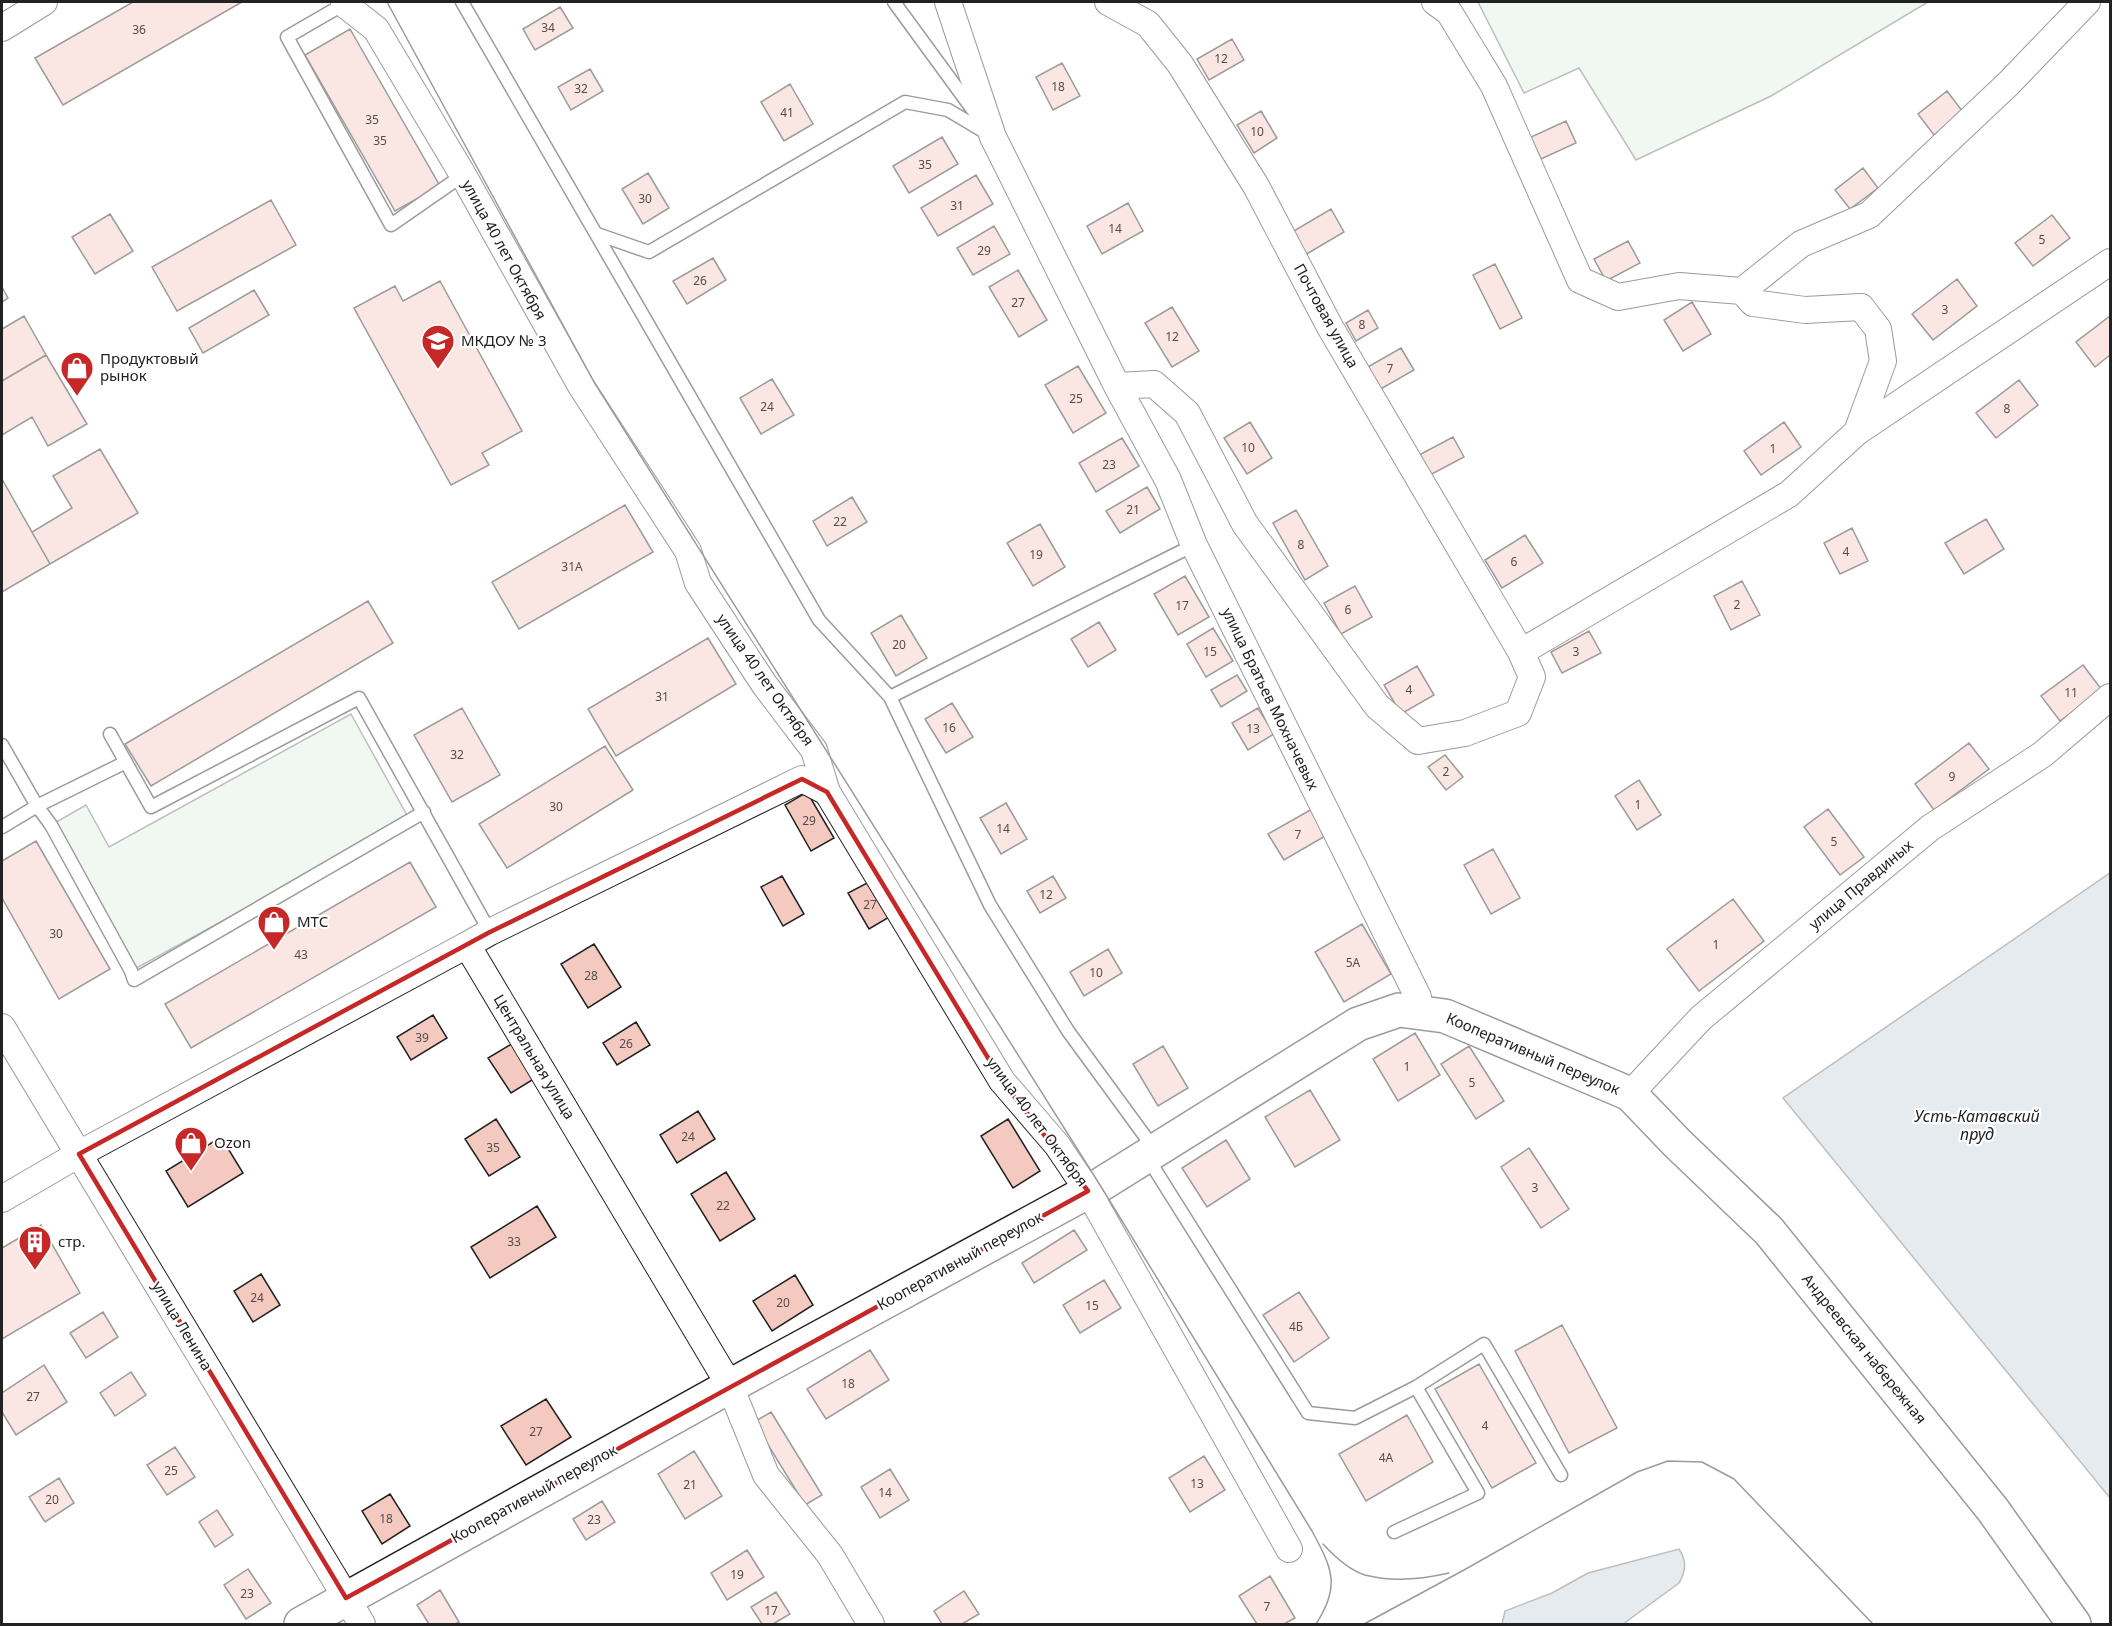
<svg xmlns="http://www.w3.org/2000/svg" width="2112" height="1626" font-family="'Noto Sans',sans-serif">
<rect width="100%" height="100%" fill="#fff"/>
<path fill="#e0efe3" stroke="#6f6f6f" stroke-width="1.5" d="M1478 2H1928L1771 96 1636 160 1579 68 1524 93Z
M351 714 409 819 131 971 51 825 86 805 109 847Z"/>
<path fill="#c7d3dd" stroke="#6f6f6f" stroke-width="1.5" d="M2110 873V1498L1783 1098Z
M1679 1549C1687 1561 1686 1571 1679 1583L1623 1624H1502L1505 1611 1552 1593 1588 1573Z"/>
<path fill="#f3c9c0" stroke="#222" stroke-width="1.5" d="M133 2H242L63 105 35 58Z
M560 7 573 28 535 50 523 29Z
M350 29 440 186 395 211 305 55Z
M1232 39 1244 60 1209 80 1197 59Z
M1062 63 1080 96 1053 110 1036 77Z
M590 69 603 91 571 110 558 87Z
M790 84 813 124 784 141 761 102Z
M1947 91 1963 112 1934 135 1918 114Z
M1261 111 1277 138 1254 153 1237 125Z
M1566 121 1576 143 1541 159 1531 137Z
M942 137 958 164 909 193 893 166Z
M1863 168 1878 188 1850 209 1835 190Z
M648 173 669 208 643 224 622 189Z
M976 175 993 204 938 236 921 208Z
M271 200 296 245 177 311 152 267Z
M1128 203 1143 231 1102 254 1087 226Z
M1331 209 1344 232 1305 255 1292 232Z
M110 214 133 251 95 274 72 237Z
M2052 215 2070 238 2033 266 2015 243Z
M994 226 1010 254 973 275 957 248Z
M1628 241 1640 263 1606 281 1594 259Z
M713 258 726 280 687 304 673 281Z
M1495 264 1522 318 1500 329 1473 275Z
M1018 270 1047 320 1019 337 989 287Z
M1957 279 1977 306 1933 340 1912 314Z
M440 281 522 431 482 453 489 465 451 485 354 308 395 286 403 301Z
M2 287 8 298 2 302Z
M254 290 269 315 203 353 189 328Z
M1692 302 1711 334 1683 351 1664 320Z
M1172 307 1199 351 1172 367 1145 323Z
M1368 310 1378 328 1356 341 1346 323Z
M24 316 46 355 2 381V329Z
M2110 316V355L2095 367 2076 342Z
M1401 348 1414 370 1379 390 1366 368Z
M46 355 87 424 48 446 32 417 2 435V381Z
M1078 366 1106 413 1073 433 1045 385Z
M772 379 794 415 761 434 740 398Z
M2019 380 2038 405 1996 438 1976 413Z
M1250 422 1272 458 1247 474 1224 438Z
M1784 422 1801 447 1761 475 1744 451Z
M1453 437 1464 457 1430 475 1419 455Z
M1122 438 1139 466 1096 492 1079 463Z
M100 449 138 513 50 564 32 532 72 508 53 476Z
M2 479 50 564 2 592Z
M1147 487 1160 509 1120 533 1106 511Z
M852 497 867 522 827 546 813 521Z
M625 505 653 552 519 629 492 582Z
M1296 510 1328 566 1305 580 1273 523Z
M1986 519 2004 549 1964 574 1945 543Z
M1040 524 1065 567 1033 586 1007 543Z
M1852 528 1868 561 1840 574 1824 543Z
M1525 535 1543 563 1502 588 1485 560Z
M1185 576 1209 617 1178 635 1154 594Z
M1742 581 1760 615 1731 630 1714 596Z
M1355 586 1372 617 1341 634 1324 603Z
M368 601 393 643 151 786 125 744Z
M901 615 927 658 896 676 871 633Z
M1099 622 1116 650 1088 667 1071 639Z
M1213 628 1233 661 1206 677 1187 644Z
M1589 631 1601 653 1562 673 1551 652Z
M708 638 736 684 616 756 588 709Z
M2083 665 2102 690 2060 721 2041 696Z
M1417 666 1434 695 1401 714 1384 685Z
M1237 675 1247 691 1221 707 1211 690Z
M952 703 973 737 946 753 925 719Z
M462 708 500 775 452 802 414 735Z
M1258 708 1274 734 1248 750 1232 723Z
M1969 743 1989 769 1934 810 1915 784Z
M605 746 633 790 507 868 479 824Z
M1445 755 1463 777 1446 790 1428 767Z
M1639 780 1661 815 1637 830 1615 796Z
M807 792 834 838 811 851 785 805Z
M1006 803 1027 839 1001 854 980 818Z
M1312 809 1327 835 1284 860 1268 834Z
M1828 809 1864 857 1840 875 1804 827Z
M36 841 110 969 59 999 2 898V861Z
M1493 849 1520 898 1491 914 1464 865Z
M410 862 436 907 191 1048 165 1004Z
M782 876 804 914 783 926 761 887Z
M1053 876 1066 898 1040 913 1027 891Z
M871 881 891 916 869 929 848 893Z
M1733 899 1764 941 1699 991 1667 949Z
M1362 924 1391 974 1344 1002 1315 952Z
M594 944 621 987 588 1008 561 964Z
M1108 949 1122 973 1084 996 1070 972Z
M433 1015 447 1038 411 1060 397 1037Z
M636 1022 650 1045 617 1065 603 1043Z
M1415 1033 1440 1075 1398 1101 1373 1059Z
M515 1042 537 1077 511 1093 488 1058Z
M1163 1046 1188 1088 1158 1106 1133 1064Z
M1469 1046 1504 1101 1476 1119 1441 1064Z
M1310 1090 1340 1140 1295 1167 1265 1117Z
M698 1111 715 1139 677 1163 660 1135Z
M496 1119 520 1157 489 1176 465 1139Z
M1008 1119 1040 1171 1013 1188 981 1136Z
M221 1137 243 1173 188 1207 166 1171Z
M1226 1140 1250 1179 1207 1207 1182 1168Z
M1529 1148 1569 1209 1541 1228 1501 1167Z
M726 1172 755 1219 720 1241 691 1194Z
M537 1206 556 1237 490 1278 471 1247Z
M41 1225 80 1293 2 1339V1248Z
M1074 1230 1087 1250 1034 1283 1022 1263Z
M261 1274 280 1305 253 1322 234 1291Z
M795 1275 813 1305 772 1331 753 1301Z
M1104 1280 1121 1308 1080 1333 1063 1305Z
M1299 1292 1329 1338 1294 1362 1263 1315Z
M103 1312 118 1337 86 1358 70 1333Z
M1562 1325 1617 1428 1569 1453 1515 1351Z
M870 1350 889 1380 826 1419 807 1389Z
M1479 1364 1536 1463 1492 1488 1435 1389Z
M44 1365 67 1402 16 1435 2 1412V1393Z
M131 1372 146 1395 115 1416 100 1393Z
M546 1399 571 1437 526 1465 501 1426Z
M771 1412 822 1495 805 1505 754 1422Z
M1407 1415 1433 1462 1366 1501 1339 1454Z
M175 1447 195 1477 167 1495 147 1465Z
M694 1451 722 1496 685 1519 658 1474Z
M1204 1456 1225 1490 1190 1512 1169 1478Z
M890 1469 909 1500 880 1518 861 1487Z
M59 1478 74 1503 45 1522 29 1497Z
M390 1494 410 1526 382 1544 362 1511Z
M602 1501 615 1522 586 1540 573 1519Z
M217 1510 233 1535 215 1547 199 1522Z
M747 1550 764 1577 727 1600 711 1573Z
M248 1569 271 1603 246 1619 224 1585Z
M1270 1576 1295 1618 1284 1624H1257L1239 1596Z
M440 1590 459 1622 455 1624H429L417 1605Z
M964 1591 979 1614 962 1624H942L934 1611Z
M776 1592 790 1614 773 1624H762L751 1607Z"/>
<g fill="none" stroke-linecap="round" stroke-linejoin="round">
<g stroke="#222" stroke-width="15">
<path id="lane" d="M462 2 819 620 890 697 990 905 1068 1031 1147 1139 1159 1147
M894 2 978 117
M344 4 287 37 391 225 463 175
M597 234 649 252 905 102 948 110 990 135
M890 697 1194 545
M110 734 151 807 359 698 490 932
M2 745 37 806 51 825 131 971 134 980 424 812
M2 827 37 806 126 762
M1147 1157 1308 1413 1355 1418 1416 1387 1478 1493 1394 1532
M1416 1387 1484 1344 1561 1475"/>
</g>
<g stroke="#222" stroke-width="28">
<path id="street" d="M344 2V4L376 29 463 175 581 386 688 551 698 583 764 684 814 750 827 792 1002 1081 1057 1145 1088 1191 1289 1549
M948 2 993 137 1117 386 1154 384 1187 413 1245 524 1377 706 1418 741 1465 733 1518 713 1532 677 1521 652 1789 494 1857 432 2110 262
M1108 2 1148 24 1180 64 1256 186 1330 327 1521 652
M1435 2 1449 12 1494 86 1580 280 1618 297 1679 286 1742 291 1753 303 1805 310 1861 307 1878 329 1883 361 1857 432
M2 28 44 2
M1742 291 1801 244 1869 215 2008 84 2087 2
M1117 386 1168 480 1194 545 1418 997 1419 1012
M467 945 490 932 802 779 827 792
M2 1027 362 1624
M1630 1094 1701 1018 1930 828 2043 754 2110 697
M2 1199 79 1154 467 945 730 1386 766 1475 830 1555 871 1624"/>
</g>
<g stroke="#222" stroke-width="36">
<path id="secondary" d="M301 1624 730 1386 1100 1185 1358 1024 1399 1010 1445 1016 1630 1094 1677 1143 1769 1231 1993 1510 2074 1624"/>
</g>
<use href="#lane" stroke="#fff" stroke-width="12"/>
<use href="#street" stroke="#fff" stroke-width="26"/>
<use href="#secondary" stroke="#fff" stroke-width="33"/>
<path stroke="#222" stroke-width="1.5" d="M387 2 594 382 1100 1185 1312 1531C1332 1568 1341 1586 1316 1624
M1323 1544C1334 1556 1349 1570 1365 1575 1391 1582 1423 1579 1449 1573
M1364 1624 1464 1570 1637 1472 1668 1461 1702 1462 1734 1479 1873 1624"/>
</g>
<path d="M0 0H2112V1626H0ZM802 779 827 792 1002 1081 1088 1191 346 1598 79 1154 490 932Z" fill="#fff" fill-opacity=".55" fill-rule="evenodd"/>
<path fill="none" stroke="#c62828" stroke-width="4.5" stroke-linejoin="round" d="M802 779 827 792 1002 1081 1088 1191 346 1598 79 1154 490 932Z"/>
<defs>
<g id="school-pin" transform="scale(1.725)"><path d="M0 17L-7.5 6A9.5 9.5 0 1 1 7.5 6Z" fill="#c62828" stroke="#fff"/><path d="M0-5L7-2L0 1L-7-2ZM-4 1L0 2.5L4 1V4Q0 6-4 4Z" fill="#fff"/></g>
<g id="shop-pin" transform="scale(1.725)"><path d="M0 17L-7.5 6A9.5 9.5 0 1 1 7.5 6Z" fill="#c62828" stroke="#fff"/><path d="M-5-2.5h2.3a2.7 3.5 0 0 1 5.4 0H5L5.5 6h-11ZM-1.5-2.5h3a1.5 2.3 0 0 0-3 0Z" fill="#fff"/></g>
<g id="building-pin" transform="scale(1.725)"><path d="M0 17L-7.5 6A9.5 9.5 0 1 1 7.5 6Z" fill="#c62828" stroke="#fff"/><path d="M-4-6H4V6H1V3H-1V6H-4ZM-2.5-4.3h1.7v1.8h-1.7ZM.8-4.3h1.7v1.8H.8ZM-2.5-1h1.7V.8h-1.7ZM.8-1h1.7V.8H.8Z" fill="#fff"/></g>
</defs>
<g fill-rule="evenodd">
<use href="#school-pin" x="438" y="341"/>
<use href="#shop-pin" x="77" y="368"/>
<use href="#shop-pin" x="274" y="922"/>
<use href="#shop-pin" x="191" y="1143"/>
<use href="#building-pin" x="35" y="1242"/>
</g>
<g text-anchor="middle" stroke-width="4.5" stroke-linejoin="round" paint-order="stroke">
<g font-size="12" fill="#564c4a">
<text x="548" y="32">34</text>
<text x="139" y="34">36</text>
<text x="1221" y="63">12</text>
<text x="1058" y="91">18</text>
<text x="581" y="93">32</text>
<text x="787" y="117">41</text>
<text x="372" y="124">35</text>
<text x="1257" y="136">10</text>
<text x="380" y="145">35</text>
<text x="925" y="169">35</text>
<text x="645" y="203">30</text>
<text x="957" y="210">31</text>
<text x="1115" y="233">14</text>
<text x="2042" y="244">5</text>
<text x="984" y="255">29</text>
<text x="700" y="285">26</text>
<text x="1018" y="307">27</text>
<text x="1945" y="314">3</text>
<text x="1362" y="329">8</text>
<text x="1172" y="341">12</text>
<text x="1390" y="373">7</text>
<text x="1076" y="403">25</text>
<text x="767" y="411">24</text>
<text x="2007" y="413">8</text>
<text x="1248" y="452">10</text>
<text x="1773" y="453">1</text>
<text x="1109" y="469">23</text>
<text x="1133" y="514">21</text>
<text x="840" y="526">22</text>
<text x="1301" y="549">8</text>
<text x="1846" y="556">4</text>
<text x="1036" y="559">19</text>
<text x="1514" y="566">6</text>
<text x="572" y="571">31А</text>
<text x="1737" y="609">2</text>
<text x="1182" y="610">17</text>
<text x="1348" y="614">6</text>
<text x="899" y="649">20</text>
<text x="1210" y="656">15</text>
<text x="1576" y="656">3</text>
<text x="1409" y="694">4</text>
<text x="2071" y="697">11</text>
<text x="662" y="701">31</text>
<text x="949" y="732">16</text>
<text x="1253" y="733">13</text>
<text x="457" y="759">32</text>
<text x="1446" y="776">2</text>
<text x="1952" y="781">9</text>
<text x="1638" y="809">1</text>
<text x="556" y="811">30</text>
<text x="809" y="825">29</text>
<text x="1003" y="833">14</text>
<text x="1298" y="839">7</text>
<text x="1834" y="846">5</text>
<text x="1046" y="899">12</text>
<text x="870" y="909">27</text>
<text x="56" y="938">30</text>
<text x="1716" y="949">1</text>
<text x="301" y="959">43</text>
<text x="1353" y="967">5А</text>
<text x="1096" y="977">10</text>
<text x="591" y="980">28</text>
<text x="422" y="1042">39</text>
<text x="626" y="1048">26</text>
<text x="1407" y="1071">1</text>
<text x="1472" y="1087">5</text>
<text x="688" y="1141">24</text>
<text x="493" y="1152">35</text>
<text x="1535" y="1192">3</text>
<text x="723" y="1210">22</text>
<text x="514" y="1246">33</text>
<text x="257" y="1302">24</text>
<text x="783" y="1307">20</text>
<text x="1092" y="1310">15</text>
<text x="1296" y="1331">4Б</text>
<text x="848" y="1388">18</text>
<text x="33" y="1401">27</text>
<text x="1485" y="1430">4</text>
<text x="536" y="1436">27</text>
<text x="1386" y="1462">4А</text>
<text x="171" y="1475">25</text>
<text x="1197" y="1488">13</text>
<text x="690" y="1489">21</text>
<text x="885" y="1497">14</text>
<text x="52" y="1504">20</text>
<text x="386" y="1523">18</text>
<text x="594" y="1524">23</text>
<text x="737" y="1579">19</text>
<text x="247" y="1598">23</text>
<text x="1267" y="1611">7</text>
<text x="771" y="1615">17</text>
</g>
<g font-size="15" fill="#222" stroke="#fff">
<text transform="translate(504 250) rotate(61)" y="5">улица 40 лет Октября</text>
<text transform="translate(1326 316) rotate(61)" y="5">Почтовая улица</text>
<text transform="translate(765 680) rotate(55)" y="5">улица 40 лет Октября</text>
<text transform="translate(1270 699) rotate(64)" y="5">улица Братьев Мохначевых</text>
<text transform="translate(1861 885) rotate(-40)" y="5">улица Правдиных</text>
<text transform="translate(1533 1054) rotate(23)" y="5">Кооперативный переулок</text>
<text transform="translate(534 1057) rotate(59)" y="5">Центральная улица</text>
<text transform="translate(1037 1122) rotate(53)" y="5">улица 40 лет Октября</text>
<text transform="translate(960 1261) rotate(-29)" y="5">Кооперативный переулок</text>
<text transform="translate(182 1326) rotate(59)" y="5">улица Ленина</text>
<text transform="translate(1864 1349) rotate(51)" y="5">Андреевская набережная</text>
<text transform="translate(534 1494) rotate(-29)" y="5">Кооперативный переулок</text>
</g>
<g font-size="15" fill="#222" stroke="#fff" text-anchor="start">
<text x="461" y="346">МКДОУ № 3</text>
<text x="100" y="364">Продуктовый<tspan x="100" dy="17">рынок</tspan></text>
<text x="297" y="927">МТС</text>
<text x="214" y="1148">Ozon</text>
<text x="58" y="1247">стр.</text>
</g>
<g font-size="16" font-style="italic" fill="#222" stroke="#fff">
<text x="1977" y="1122">Усть-Катавский<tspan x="1977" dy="18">пруд</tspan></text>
</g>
</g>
<rect width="2112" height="1626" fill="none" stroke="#222222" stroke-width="6"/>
</svg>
